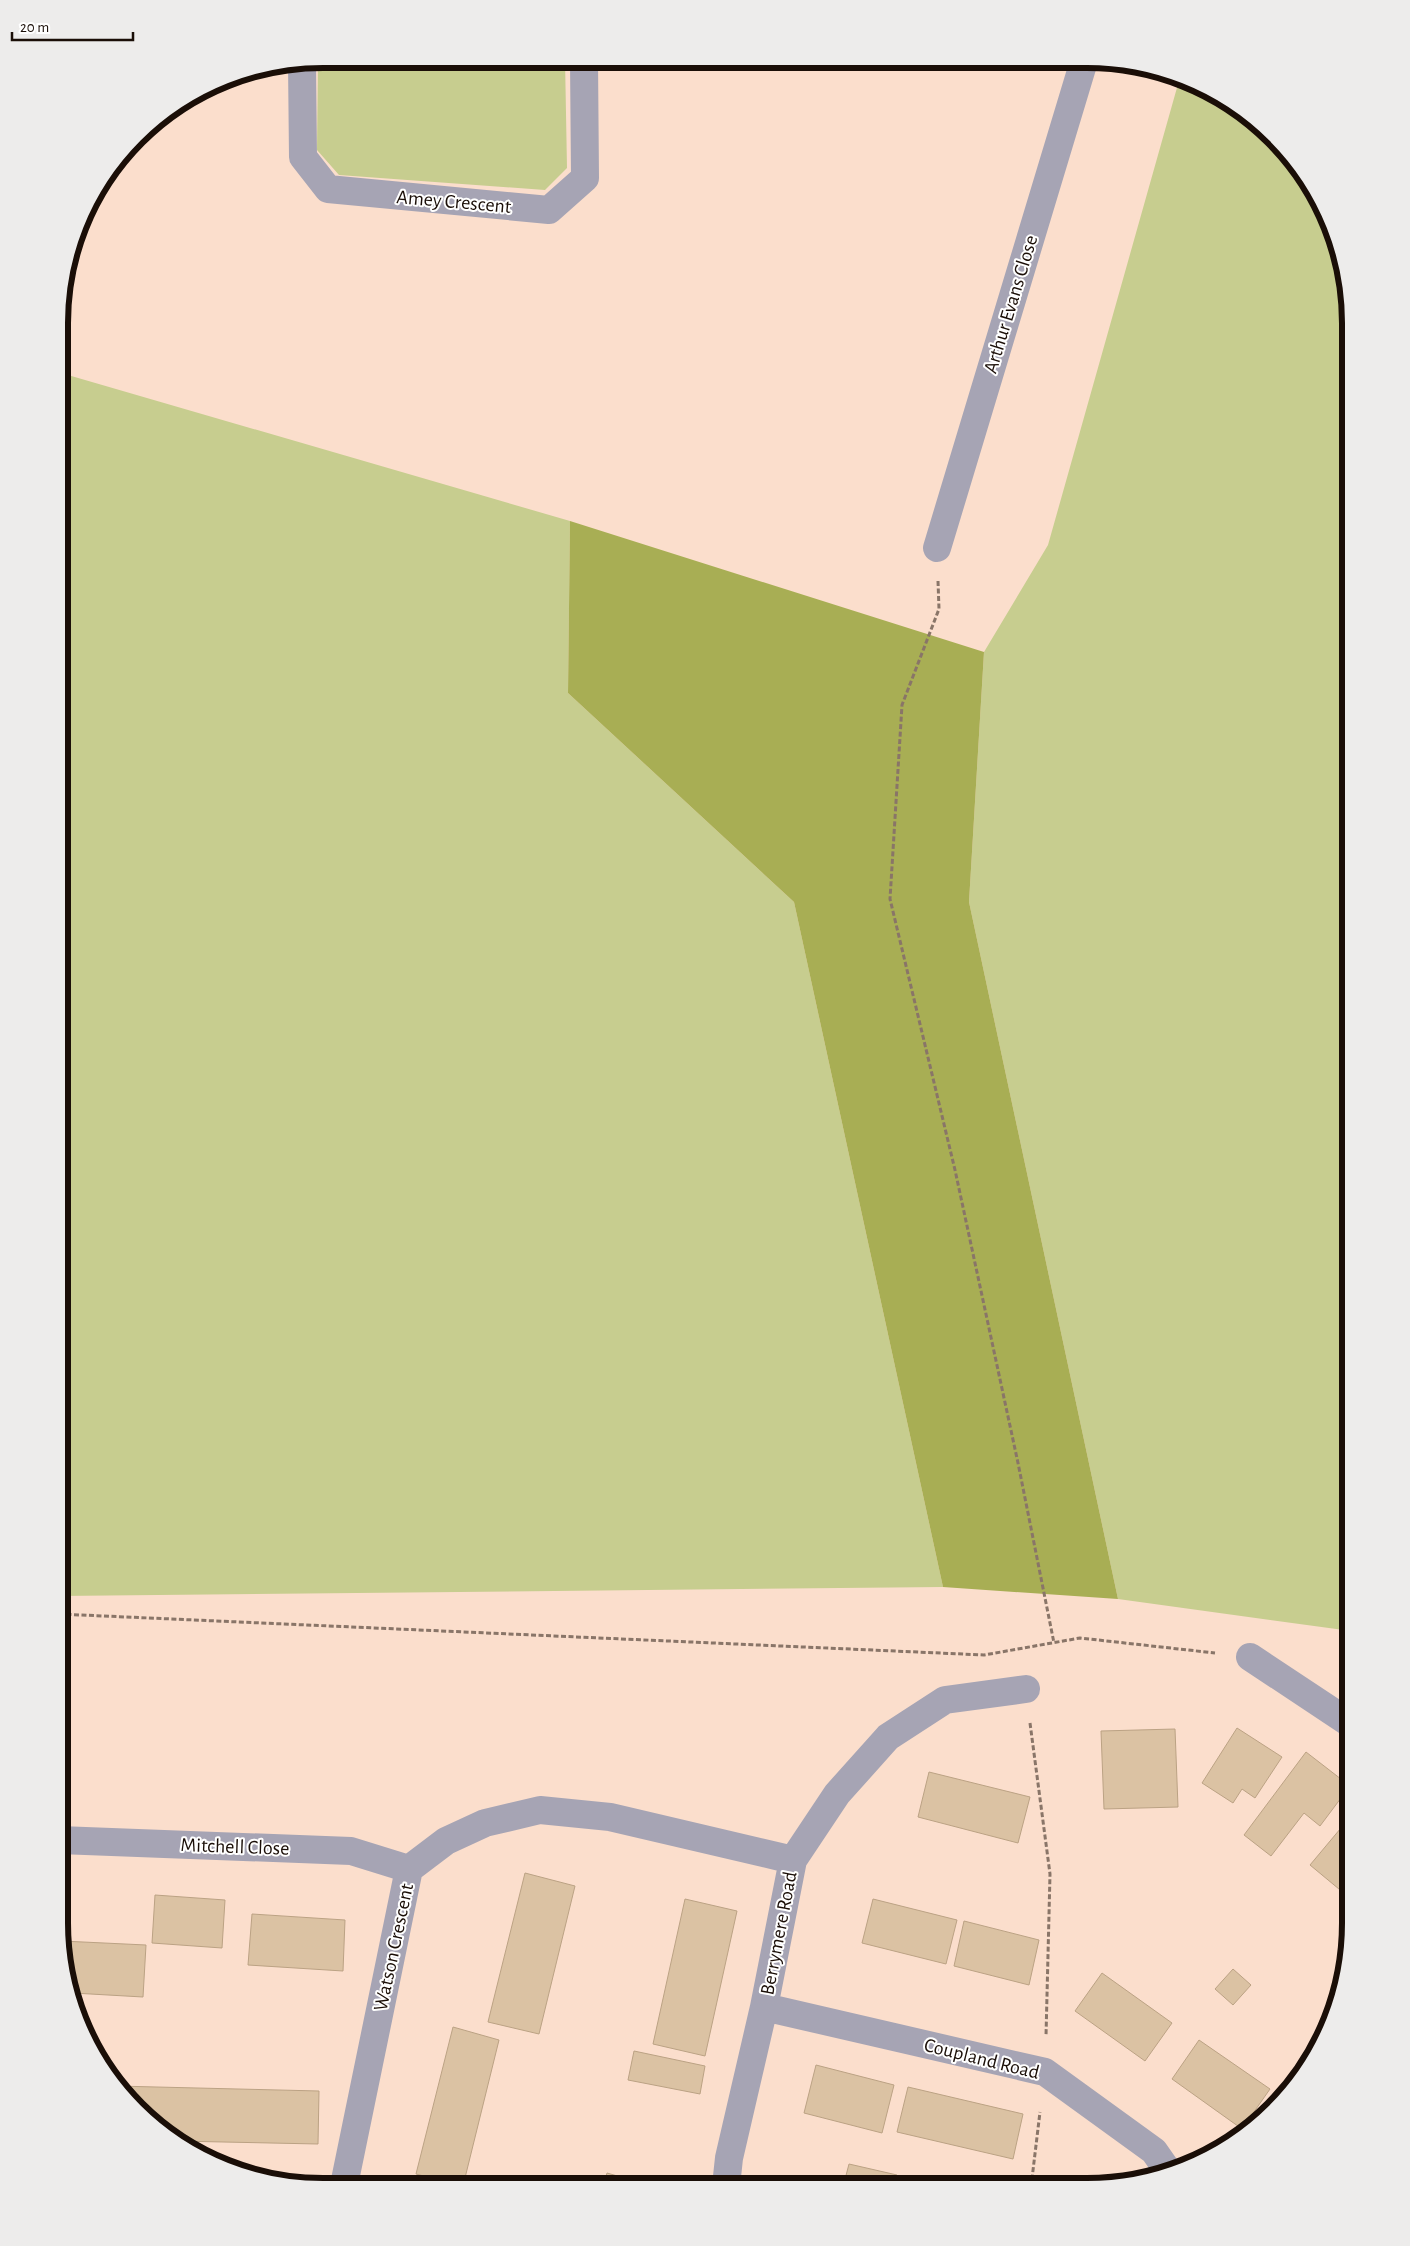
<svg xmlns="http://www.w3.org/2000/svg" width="1410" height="2246" font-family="'Alegreya Sans',sans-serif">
<rect width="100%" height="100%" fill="#fbdecc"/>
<path fill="#c7cd8f" d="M323 59H565L567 168 545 190 339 175 317 150 318 60Z
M1180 77 1189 79 1243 111 1297 163 1331 222 1351 323V1631L1118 1599 969 902 984 652 1048 545Z
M61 373 570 521 568 693 794 902 943 1587 59 1596Z"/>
<path fill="#a8ae54" d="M570 521 984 652 969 902 1118 1599 943 1587 794 902 568 693Z"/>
<path fill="#dbc2a3" stroke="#bba284" d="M1237 1728 1282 1757 1255 1798 1242 1789 1233 1803 1202 1783Z
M1175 1729 1178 1807 1104 1809 1101 1731Z
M1306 1752 1350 1786 1320 1826 1304 1813 1271 1856 1244 1835Z
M929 1772 1030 1797 1018 1843 918 1817Z
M1351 1816V1899L1310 1865Z
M525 1873 575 1886 539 2034 488 2022Z
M155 1895 225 1900 222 1948 152 1943Z
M685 1899 737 1911 705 2056 653 2044Z
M873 1899 957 1920 946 1964 862 1943Z
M252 1914 345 1920 343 1971 248 1965Z
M964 1921 1039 1940 1029 1985 954 1966Z
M62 1941 146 1945 143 1997 73 1993Z
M1233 1969 1251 1985 1233 2005 1215 1989Z
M1102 1973 1172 2023 1145 2061 1075 2011Z
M453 2027 499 2040 463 2186 416 2174Z
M1199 2040 1270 2089 1242 2129 1172 2079Z
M634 2051 705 2066 700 2094 628 2080Z
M816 2065 894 2085 882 2133 804 2113Z
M116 2086 319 2091 318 2144 176 2141 162 2133Z
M908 2087 1023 2114 1013 2159 897 2132Z
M849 2164 897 2175 894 2187H843Z
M607 2173 652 2186H603Z"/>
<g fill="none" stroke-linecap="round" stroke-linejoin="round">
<path stroke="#897568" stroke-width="3" stroke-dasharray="5 2.5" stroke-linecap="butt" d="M938 581 939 609 902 705 890 899 955 1170 1018 1463 1054 1643
M59 1614 984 1655 1080 1638 1215 1653
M1030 1723 1050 1874 1046 2036
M1031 2187 1040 2112"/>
<path stroke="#a6a4b4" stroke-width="28" d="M302 63 303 157 328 189 549 210 585 178 584 60
M937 548 1084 61
M1250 1657 1351 1724
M59 1840 351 1851 409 1869
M764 2007 1045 2072 1154 2151 1168 2171
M344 2185 409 1869 446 1841 485 1823 540 1810 610 1817 793 1860
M726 2186 729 2158 764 2007 793 1860 837 1794 888 1737 945 1700 1026 1689"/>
</g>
<g text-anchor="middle" stroke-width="4" stroke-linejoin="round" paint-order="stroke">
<g font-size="20" fill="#1a0e07" stroke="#fff">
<text transform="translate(454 201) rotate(5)" y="7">Amey Crescent</text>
<text transform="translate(1010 304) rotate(-73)" y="7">Arthur Evans Close</text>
<text transform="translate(235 1846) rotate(2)" y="7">Mitchell Close</text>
<text transform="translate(778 1933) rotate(-79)" y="7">Berrymere Road</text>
<text transform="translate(393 1947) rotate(-78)" y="7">Watson Crescent</text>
<text transform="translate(982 2058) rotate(14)" y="7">Coupland Road</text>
</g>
</g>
<path d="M0 0H1410V2246H0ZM323 68H1087A255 255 0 0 1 1342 323V1923A255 255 0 0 1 1087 2178H323A255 255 0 0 1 68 1923V323A255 255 0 0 1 323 68Z" fill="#edeceb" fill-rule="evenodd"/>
<path fill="none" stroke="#1a0e07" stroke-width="6" d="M323 68H1087A255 255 0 0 1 1342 323V1923A255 255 0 0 1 1087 2178H323A255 255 0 0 1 68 1923V323A255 255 0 0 1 323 68Z"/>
<path d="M12 32v8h121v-8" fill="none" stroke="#1a0e07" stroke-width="2.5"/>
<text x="20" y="32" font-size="15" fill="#1a0e07" stroke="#ffffff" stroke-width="4" paint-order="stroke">20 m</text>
</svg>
